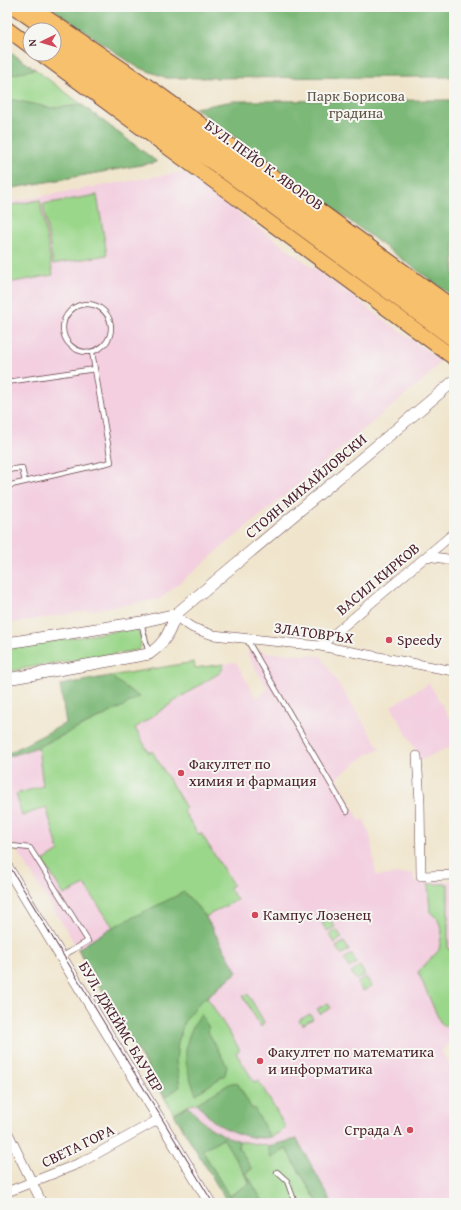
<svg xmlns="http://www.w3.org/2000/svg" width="461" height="1210" font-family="'Gentium Book Plus',serif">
<rect width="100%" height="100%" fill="#f6f6f2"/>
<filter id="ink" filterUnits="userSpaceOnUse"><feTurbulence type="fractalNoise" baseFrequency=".025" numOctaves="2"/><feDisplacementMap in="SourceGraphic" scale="8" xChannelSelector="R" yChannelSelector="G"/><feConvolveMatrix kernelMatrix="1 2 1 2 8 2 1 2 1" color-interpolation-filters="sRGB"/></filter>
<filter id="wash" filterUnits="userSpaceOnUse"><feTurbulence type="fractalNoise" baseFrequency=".012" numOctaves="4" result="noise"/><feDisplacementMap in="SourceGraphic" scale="16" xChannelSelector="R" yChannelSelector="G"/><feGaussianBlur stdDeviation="0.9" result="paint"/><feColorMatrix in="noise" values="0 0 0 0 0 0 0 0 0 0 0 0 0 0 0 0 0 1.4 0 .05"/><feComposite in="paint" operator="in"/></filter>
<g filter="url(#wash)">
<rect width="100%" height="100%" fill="#f0e5cc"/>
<path fill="#f3cfe0" d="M182 172 438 359 439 363 428 376 160 599 7 624V202Z
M247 651 321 656 380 749 367 754 337 778 360 821 364 819 371 839 376 876 414 873V882L454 881V1038L441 1051 454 1072V1203H228L78 949 7 834V755L66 723 60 685 194 662 195 668 236 662 256 698 268 689 249 658Z
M429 683 454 726V745L421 760 391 706Z"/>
<path fill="#9bd78b" stroke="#727b5b" d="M7 50 35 69 157 162 7 189Z
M97 195 107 255 53 264 43 204Z
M40 200 53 275 7 283V206Z
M136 628C140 633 143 644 139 650L37 666 7 672V648Z
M194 662 195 668 224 664 221 672 187 693 135 728 149 753 152 751 186 808 183 810 198 834 201 833 233 885 229 887 237 900 205 917 237 972 207 997 240 1050 236 1053 255 1083 259 1081 286 1128C281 1131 276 1135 270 1137 254 1142 221 1128 209 1117 205 1113 201 1107 197 1103L188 1106 174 1114 78 949 113 927 85 885 64 895 43 861 59 851 46 807 22 816 16 794 43 786 38 747 120 708 110 676Z
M428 884H448V949H454V1021L445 1027 440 1022 418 972 439 950 442 932 438 919 430 912Z
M329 918 335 927 327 931 322 923Z
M337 930 342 938 334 943 329 935Z
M344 942 349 950 341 955 336 947Z
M352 954 357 963 349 968 344 959Z
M360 966 365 975 356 980 351 972Z
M366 977 372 986 363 991 357 983Z
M248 994 264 1022 261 1027 243 996Z
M328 1003 331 1008 320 1014 317 1009Z
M310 1014 313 1019 302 1025 299 1020Z
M223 1137 250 1184 229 1196 202 1150Z
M239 1141 268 1146 271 1158 286 1149 318 1203H263L246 1173 251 1169 238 1147Z"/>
<path fill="#7cb877" stroke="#636c51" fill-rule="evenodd" d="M50 7H454V77L167 78 137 67Z
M7 50 35 69 7 76Z
M7 95 9 99 52 108 82 105 157 162 7 189Z
M454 100V297L195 108 233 101Z
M110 676 139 697 120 708 38 747 7 757V754L66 723 60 685Z
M184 892 204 914 237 972 198 1004 184 1022 178 1043 176 1061 180 1087 165 1097 78 949 109 929Z
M201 1014 209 1028 207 1030 227 1066 225 1075 196 1094C183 1063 180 1043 201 1014Z
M231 1083 238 1084 252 1109 254 1108 270 1137C250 1140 224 1131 209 1117 205 1113 201 1107 197 1103Z
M188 1106C204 1125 215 1133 239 1141L238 1147 252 1169 246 1173 264 1203H228L174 1114ZM223 1138 250 1183 229 1196 202 1150Z
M297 1139 332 1203H318L286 1149 271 1158 268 1146Z"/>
</g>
<g filter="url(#ink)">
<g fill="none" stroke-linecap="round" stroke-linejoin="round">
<g stroke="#633d43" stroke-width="6">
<path id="service" d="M63 328a24 24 0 1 1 48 0a24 24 0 1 1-48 0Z
M7 382 95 369
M7 470 22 468 25 482
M7 486 111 462 92 352
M141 622 149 654
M246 638 347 812
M7 847 11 846 30 848 88 941 61 957
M277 1172 287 1181 295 1203"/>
</g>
<g stroke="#633d43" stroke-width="10">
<path id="minor" d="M427 556 454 560
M176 614 182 621 193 628 213 635 320 646 454 671
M320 646 454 533
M417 756 420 802 421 876 454 875
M7 1131 42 1203
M7 1192 80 1163 159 1119"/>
</g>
<g stroke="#633d43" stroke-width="12">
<path id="tertiary" d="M7 643 141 622 176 614 454 381
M7 679 149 654C166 642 169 633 176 614
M7 867 210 1203"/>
</g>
<g stroke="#633d43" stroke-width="16">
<path id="primary" d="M14 7 47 30
M31 7 155 91 454 308
M7 29 30 46
M54 35 226 158 454 324
M54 52 219 167 454 340
M41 54 454 358"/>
</g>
<use href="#service" stroke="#fff" stroke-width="4.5"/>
<use href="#minor" stroke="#fff" stroke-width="9"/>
<use href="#tertiary" stroke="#fff" stroke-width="11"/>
<use href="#primary" stroke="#f7c06c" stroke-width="14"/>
<path stroke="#4a1f2b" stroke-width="1" d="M7 862 213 1203"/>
</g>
</g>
<g fill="#d1495b" stroke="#f6f6f2" stroke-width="1.5">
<circle cx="389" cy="640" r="4"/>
<circle cx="181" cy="773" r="4"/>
<circle cx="255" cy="915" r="4"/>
<circle cx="260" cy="1061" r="4"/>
<circle cx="410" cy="1130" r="4"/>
</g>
<g text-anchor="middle" stroke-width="4" stroke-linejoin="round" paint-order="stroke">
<g font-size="15" fill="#625648" stroke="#f6f6f2">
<text x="356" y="101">Парк Борисова<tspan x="356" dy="17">градина</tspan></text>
</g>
<g font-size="15" fill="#4a1f2b" stroke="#f6f6f2">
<text transform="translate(264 165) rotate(36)" y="5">БУЛ. ПЕЙО К. ЯВОРОВ</text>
<text transform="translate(306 486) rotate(-40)" y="5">СТОЯН МИХАЙЛОВСКИ</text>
<text transform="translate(378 579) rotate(-40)" y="5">ВАСИЛ КИРКОВ</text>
<text transform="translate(314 633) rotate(8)" y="5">ЗЛАТОВРЪХ</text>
<text transform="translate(121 1027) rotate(59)" y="5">БУЛ. ДЖЕЙМС БАУЧЕР</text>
<text transform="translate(78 1146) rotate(-26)" y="5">СВЕТА ГОРА</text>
</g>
<g font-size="15" fill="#4a1f2b" stroke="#f6f6f2" text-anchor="start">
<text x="397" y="645">Speedy</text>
<text x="189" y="769">Факултет по<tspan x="189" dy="17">химия и фармация</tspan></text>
<text x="263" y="920">Кампус Лозенец</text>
<text x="268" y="1057">Факултет по математика<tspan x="268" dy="17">и информатика</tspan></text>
<text x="402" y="1135" text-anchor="end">Сграда А</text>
</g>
</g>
<rect width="461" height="1210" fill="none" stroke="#f6f6f2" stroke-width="24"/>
<g transform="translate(42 42) rotate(265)"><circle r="19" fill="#f6f6f2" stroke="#b1a0a2"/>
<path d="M0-3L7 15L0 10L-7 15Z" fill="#d1495b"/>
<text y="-6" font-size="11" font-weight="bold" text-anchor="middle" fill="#4a1f2b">N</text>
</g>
</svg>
